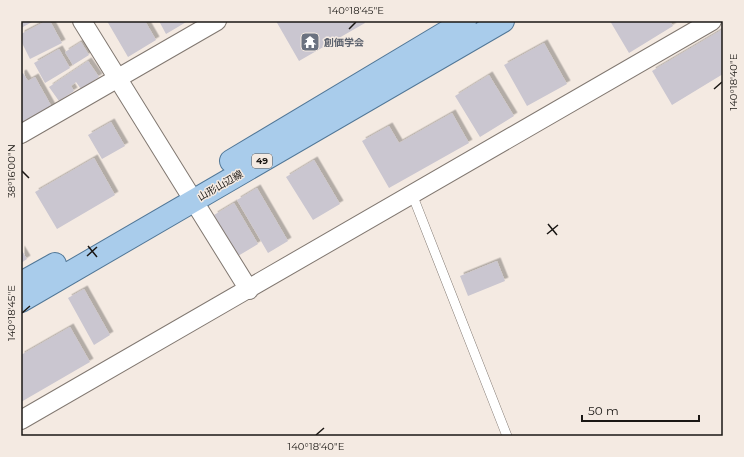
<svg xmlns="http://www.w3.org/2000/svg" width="744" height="457" font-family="Montserrat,'Noto Sans JP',sans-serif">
<defs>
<filter id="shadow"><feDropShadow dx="3.5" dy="-3.5" stdDeviation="0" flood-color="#0004"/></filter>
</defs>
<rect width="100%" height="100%" fill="#f4eae2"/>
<path fill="#cac6d0" filter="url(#shadow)" d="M21 21H34L21 28Z
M46 21H50L62 43 30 59 21 41V34Z
M107 21H145L156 40 128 57Z
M159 21H188L166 34Z
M276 21H364L365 23 299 61Z
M610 21H670L673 26 629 53Z
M723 29V74L672 105 652 71Z
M81 42 89 55 73 65 65 52Z
M544 43 567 84 527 106 504 65Z
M59 49 70 68 45 83 34 63Z
M88 61 99 77 81 89 76 82 71 86 74 91 59 101 49 87Z
M23 73 28 81 35 77 53 109 21 127V74Z
M489 75 514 116 480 137 455 96Z
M452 113 469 143 389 188 362 141 389 126 399 143Z
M111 122 125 146 102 159 88 135Z
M94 158 115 195 57 229 35 192Z
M314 160 340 204 313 220 286 177Z
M257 188 288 241 268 253 237 200Z
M234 203 258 244 238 256 214 215Z
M21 249 27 259 21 263Z
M497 261 505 281 468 296 460 276Z
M84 289 110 335 94 345 68 298Z
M70 327 90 362 21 402V355Z"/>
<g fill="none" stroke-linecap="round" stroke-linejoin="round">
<g stroke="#817871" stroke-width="10">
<path id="lane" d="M412 194 507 436"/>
</g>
<g stroke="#817871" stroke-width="20">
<path id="street" d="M82 21 249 290
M21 134 217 21
M21 420 712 21"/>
</g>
<g stroke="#517797" stroke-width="24">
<path id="primary" d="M231 161 465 21
M21 283 55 264
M21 301 503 21"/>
</g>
<use href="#lane" stroke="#fff" stroke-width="9"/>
<use href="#street" stroke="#fff" stroke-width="18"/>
<use href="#primary" stroke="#a9cceb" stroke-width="22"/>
</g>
<path fill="none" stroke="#1a1714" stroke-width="1.5" d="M349 29 356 22M714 89 722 82M22 171 29 178M548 224 557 235M547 234 558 225M88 246 97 257M87 256 97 247M22 313 30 306M316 435 324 428"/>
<defs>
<g id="temple-square" transform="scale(1)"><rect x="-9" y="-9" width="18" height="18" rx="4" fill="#6b7280" stroke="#f4eae2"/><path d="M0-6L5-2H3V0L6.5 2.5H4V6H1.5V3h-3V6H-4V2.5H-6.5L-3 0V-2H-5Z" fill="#fff"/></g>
</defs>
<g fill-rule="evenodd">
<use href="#temple-square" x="310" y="42"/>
</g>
<g text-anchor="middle" stroke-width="3" stroke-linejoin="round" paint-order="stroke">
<rect fill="#f4eae2" stroke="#5b5652" stroke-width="1" x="252" y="154" width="20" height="14" rx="3"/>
<g font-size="9" font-weight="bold" fill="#1a1714">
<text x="262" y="164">49</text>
</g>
<g font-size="10" font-weight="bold" fill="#5b616d" stroke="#f4eae2" text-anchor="start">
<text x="324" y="46">創価学会</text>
</g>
<g font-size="10" fill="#1a1714" stroke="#f4eae2">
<text transform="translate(220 185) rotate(-30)" y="4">山形山辺線</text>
</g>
</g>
<rect width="744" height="457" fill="none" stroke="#f4eae2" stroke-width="44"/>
<path d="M582 415v6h117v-6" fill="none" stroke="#1a1714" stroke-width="2"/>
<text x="588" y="415" font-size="12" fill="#1a1714" stroke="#f4eae2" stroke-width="3" paint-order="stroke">50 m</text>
<rect x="22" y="22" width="700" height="413" fill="none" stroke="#1a1714" stroke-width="1.5"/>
<g font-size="10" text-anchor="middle" fill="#1a1714">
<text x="356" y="14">140°18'45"E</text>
<text transform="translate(733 82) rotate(-90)" y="4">140°18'40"E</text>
<text transform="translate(11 171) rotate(-90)" y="4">38°16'00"N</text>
<text transform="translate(11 313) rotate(-90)" y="4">140°18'45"E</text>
<text x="316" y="450">140°18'40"E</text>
</g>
</svg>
